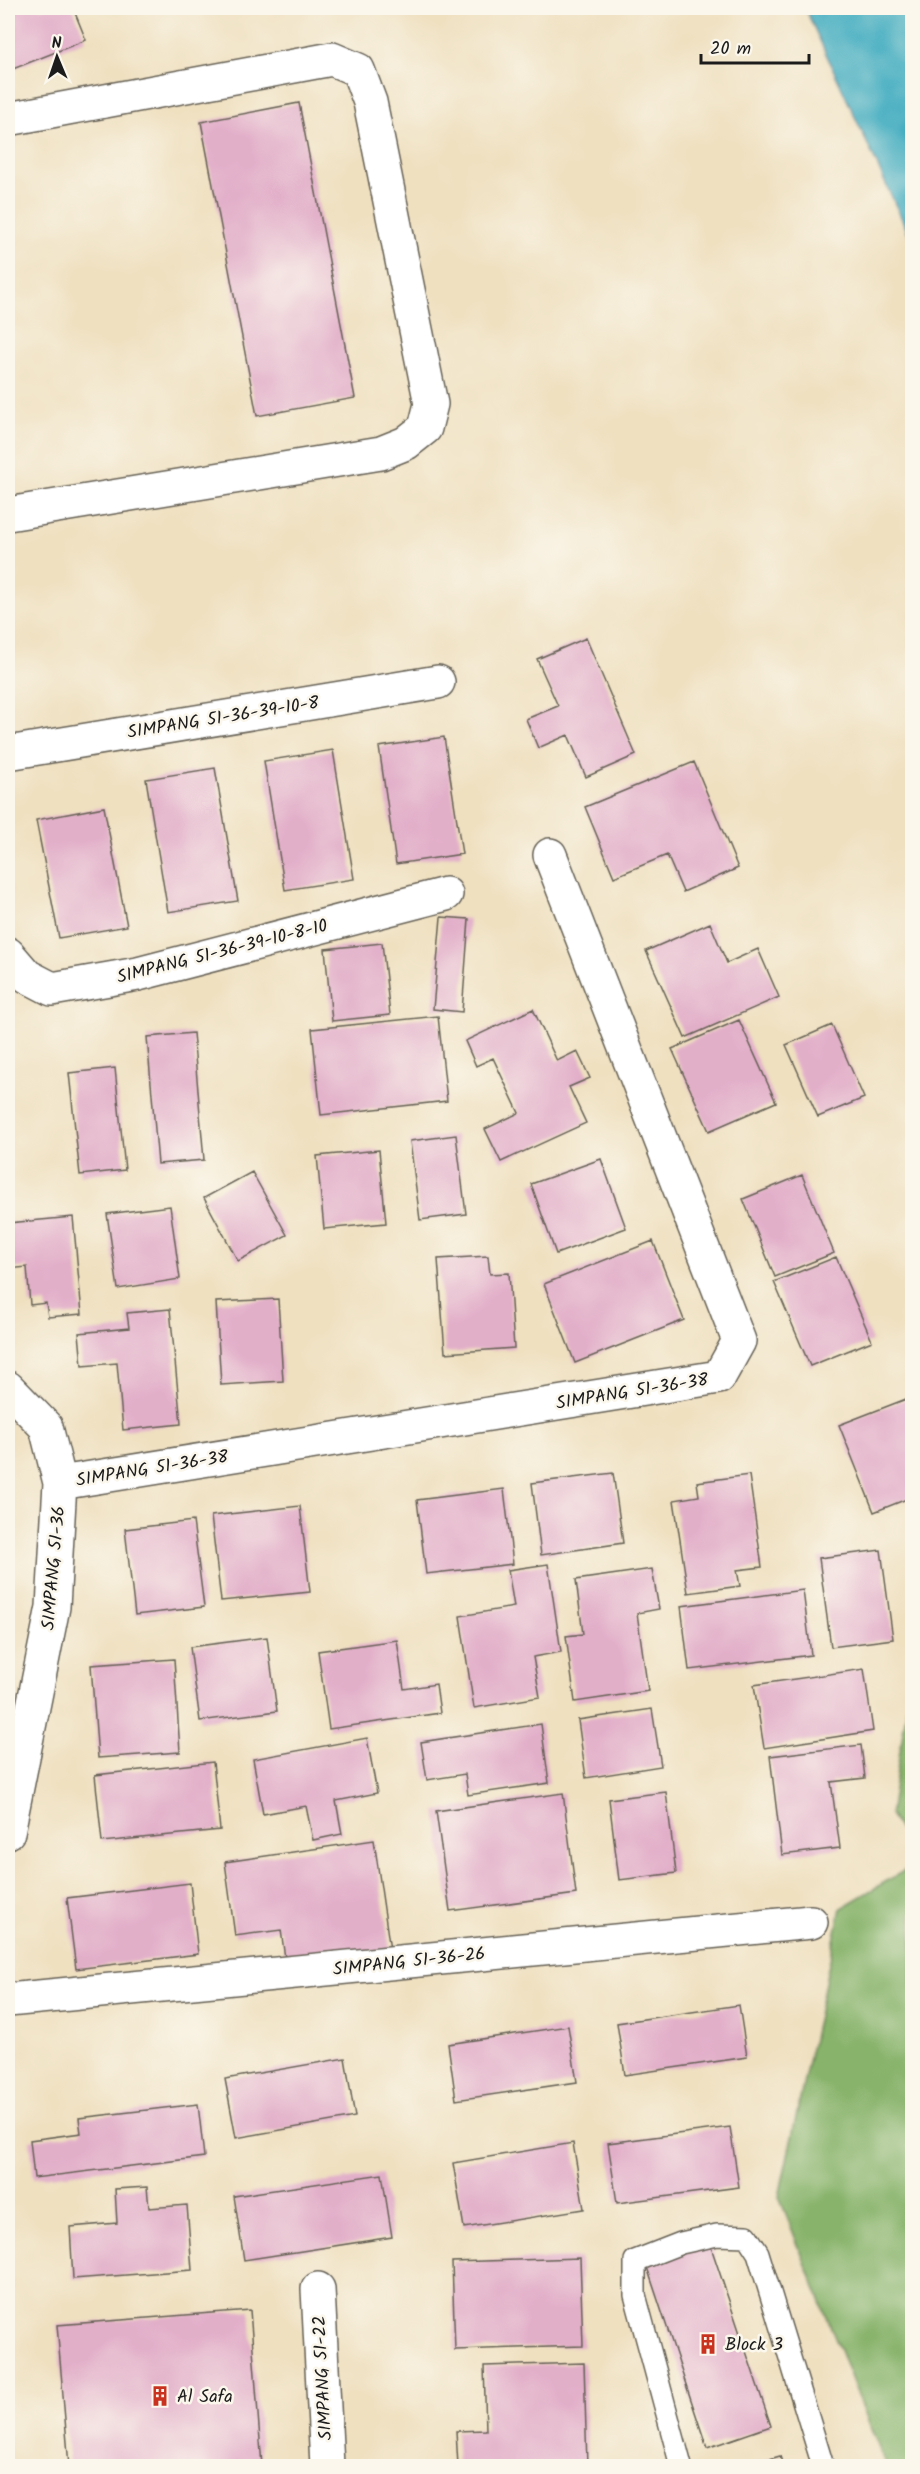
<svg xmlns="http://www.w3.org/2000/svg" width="920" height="2474" font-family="Kalam,sans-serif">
<rect width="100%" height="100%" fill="#fbf7ec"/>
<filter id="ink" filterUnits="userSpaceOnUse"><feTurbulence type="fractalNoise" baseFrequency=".0167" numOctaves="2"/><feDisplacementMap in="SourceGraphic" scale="12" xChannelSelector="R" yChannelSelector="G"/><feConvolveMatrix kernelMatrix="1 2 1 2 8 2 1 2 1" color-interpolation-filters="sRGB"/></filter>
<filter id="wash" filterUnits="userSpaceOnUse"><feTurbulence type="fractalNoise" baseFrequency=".008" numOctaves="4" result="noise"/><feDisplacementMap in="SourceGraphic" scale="24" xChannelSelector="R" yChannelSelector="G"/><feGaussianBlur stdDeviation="1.35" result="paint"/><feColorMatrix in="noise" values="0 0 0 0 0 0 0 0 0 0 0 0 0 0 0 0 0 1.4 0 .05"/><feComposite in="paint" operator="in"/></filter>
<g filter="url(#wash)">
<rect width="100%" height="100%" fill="#efe0c0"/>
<path fill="#87b36b" stroke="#526844" stroke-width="1.5" d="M912 1675V1851L890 1815Z
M912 1866V2466H886L779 2197 841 1908Z"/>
<path fill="#41acc0" stroke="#2e646e" stroke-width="1.5" d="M805 8H912V241Z"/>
<g id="blocks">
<path fill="#e2afc9" d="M8 8H73L86 40 8 71Z
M299 103 355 398 257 416 201 122Z
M586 638 636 755 586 777 568 735 538 748 526 719 558 706 537 659Z
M444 737 462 854 396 864 379 747Z
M333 750 354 879 285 890 264 761Z
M694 762 738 868 683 892 667 855 614 877 585 807Z
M215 768 238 901 168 912 146 779Z
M104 807 127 926 59 938 36 820Z
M441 917 469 919 462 1012 433 1009Z
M710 923 727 963 758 949 779 997 685 1038 646 951Z
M382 943 390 1015 332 1021 325 949Z
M533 1009 557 1061 577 1051 590 1078 569 1087 586 1123 501 1162 485 1129 519 1113 493 1058 476 1066 465 1041Z
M438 1016 447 1101 321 1115 312 1029Z
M739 1020 776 1102 709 1131 672 1049Z
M832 1025 864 1098 818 1117 786 1045Z
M193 1033 204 1160 158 1164 147 1037Z
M115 1068 125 1170 80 1175 69 1073Z
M456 1135 466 1214 420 1220 410 1141Z
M379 1150 386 1223 324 1229 317 1156Z
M601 1159 626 1228 556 1254 531 1184Z
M252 1172 287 1235 238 1261 204 1198Z
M802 1175 834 1253 775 1277 743 1199Z
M170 1206 180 1279 118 1289 107 1214Z
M73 1217 82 1314 48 1317 46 1303 30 1305 27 1267 8 1269V1223Z
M653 1241 684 1320 575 1363 544 1284Z
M488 1256 490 1274 509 1273 514 1348 445 1353 438 1259Z
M836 1257 872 1341 810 1366 774 1282Z
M278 1299 283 1381 221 1385 216 1302Z
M170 1309 181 1424 123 1430 117 1363 82 1366 79 1333 129 1328 127 1313Z
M906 1399 912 1414V1497L874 1512 839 1425Z
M613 1473 623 1543 541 1555 532 1483Z
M749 1475 762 1567 737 1570 740 1586 688 1593 674 1500 699 1496 697 1482Z
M504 1489 513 1564 426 1574 417 1500Z
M300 1506 310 1592 221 1601 211 1516Z
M193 1521 204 1607 135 1615 125 1529Z
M881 1550 893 1639 831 1647 819 1558Z
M548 1564 561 1652 533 1657 540 1697 474 1708 460 1616 514 1607 508 1570Z
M652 1569 659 1609 637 1613 648 1691 575 1702 566 1636 583 1634 576 1580Z
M803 1590 811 1655 689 1670 681 1606Z
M267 1637 277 1711 200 1721 190 1647Z
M397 1640 404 1689 436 1684 440 1713 329 1729 318 1651Z
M174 1659 180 1752 98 1758 91 1665Z
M864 1669 873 1731 764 1748 754 1685Z
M652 1709 661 1766 586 1778 578 1720Z
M541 1724 549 1783 468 1795 465 1774 427 1780 421 1742Z
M367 1738 377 1793 336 1801 342 1834 313 1840 306 1806 263 1814 253 1759Z
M861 1745 865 1778 831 1782 840 1848 782 1855 770 1756Z
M213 1762 220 1830 102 1842 95 1775Z
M666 1792 676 1873 619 1880 609 1799Z
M563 1793 576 1894 450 1911 436 1811Z
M374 1840 390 1950 286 1965 281 1930 235 1936 225 1862Z
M190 1883 198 1954 76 1969 67 1898Z
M739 2005 747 2057 625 2075 617 2023Z
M568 2026 577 2082 456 2100 448 2044Z
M345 2058 355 2117 236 2138 225 2079Z
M198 2104 204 2157 34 2178 30 2140 81 2133 79 2118Z
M730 2127 739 2187 617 2203 608 2143Z
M573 2143 584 2209 464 2228 453 2163Z
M382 2174 392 2237 244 2260 234 2196Z
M147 2187 149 2208 187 2205 192 2270 73 2279 70 2227 117 2223 115 2189Z
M709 2241 771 2426 707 2448 645 2261Z
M580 2258 583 2346 455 2350 452 2262Z
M250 2310 262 2466H69L57 2325Z
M584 2363 587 2466H458L456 2431 486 2430 484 2366Z
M780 2456 783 2466H746Z"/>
</g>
</g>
<g filter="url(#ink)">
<use href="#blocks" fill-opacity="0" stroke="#666155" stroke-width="1.5"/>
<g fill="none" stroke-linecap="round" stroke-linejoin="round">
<g stroke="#666155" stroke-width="24">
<path id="lane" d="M681 2466 635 2295V2261L681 2243 717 2235 747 2236 758 2253 823 2466"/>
</g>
<g stroke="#666155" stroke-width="36">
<path id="street" d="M8 119 332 59 358 70 370 102 431 404 425 428 406 443 381 453 8 514
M8 753 438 682
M8 954 27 976 52 989 138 974 446 894
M8 1388 46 1427 60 1483 53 1607 8 1832
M60 1483 719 1377 739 1341 550 855
M8 2000 811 1922
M318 2289 327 2466"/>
</g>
<use href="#lane" stroke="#fff" stroke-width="21"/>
<use href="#street" stroke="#fff" stroke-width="33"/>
</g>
</g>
<defs>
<g id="building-bare" transform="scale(1.62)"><path d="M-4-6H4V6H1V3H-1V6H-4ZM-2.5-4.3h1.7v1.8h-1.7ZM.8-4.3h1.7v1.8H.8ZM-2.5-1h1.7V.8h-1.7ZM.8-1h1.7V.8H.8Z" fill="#c8321e" stroke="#fbf7ec" stroke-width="2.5" paint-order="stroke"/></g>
</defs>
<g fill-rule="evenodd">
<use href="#building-bare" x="708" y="2344"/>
<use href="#building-bare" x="160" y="2396"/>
</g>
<g text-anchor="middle" stroke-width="5" stroke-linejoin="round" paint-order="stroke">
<g font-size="18" fill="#1c1c1c" stroke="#fbf7ec">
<text transform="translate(223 717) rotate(-9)" y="6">SIMPANG 51-36-39-10-8</text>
<text transform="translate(222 951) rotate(-14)" y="6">SIMPANG 51-36-39-10-8-10</text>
<text transform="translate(632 1391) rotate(-9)" y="6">SIMPANG 51-36-38</text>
<text transform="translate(152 1468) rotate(-9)" y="6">SIMPANG 51-36-38</text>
<text transform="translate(53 1568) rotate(-85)" y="6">SIMPANG 51-36</text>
<text transform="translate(409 1961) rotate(-6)" y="6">SIMPANG 51-36-26</text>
<text transform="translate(322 2378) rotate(-93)" y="6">SIMPANG 51-22</text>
</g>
<g font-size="18" fill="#1c1c1c" stroke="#fbf7ec" text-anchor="start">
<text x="725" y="2350">Block 3</text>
<text x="177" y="2402">Al Safa</text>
</g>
</g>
<rect width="920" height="2474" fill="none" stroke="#fbf7ec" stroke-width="30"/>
<g transform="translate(57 57) rotate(358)" stroke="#fbf7ec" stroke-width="4.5" paint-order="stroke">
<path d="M0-4.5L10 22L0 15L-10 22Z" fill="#1c1c1c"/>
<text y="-9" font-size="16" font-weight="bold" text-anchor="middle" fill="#1c1c1c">N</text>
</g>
<path d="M701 54v9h108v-9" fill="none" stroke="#1c1c1c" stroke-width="3"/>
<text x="710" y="54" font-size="18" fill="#1c1c1c" stroke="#fbf7ec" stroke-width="4.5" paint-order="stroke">20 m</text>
</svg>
